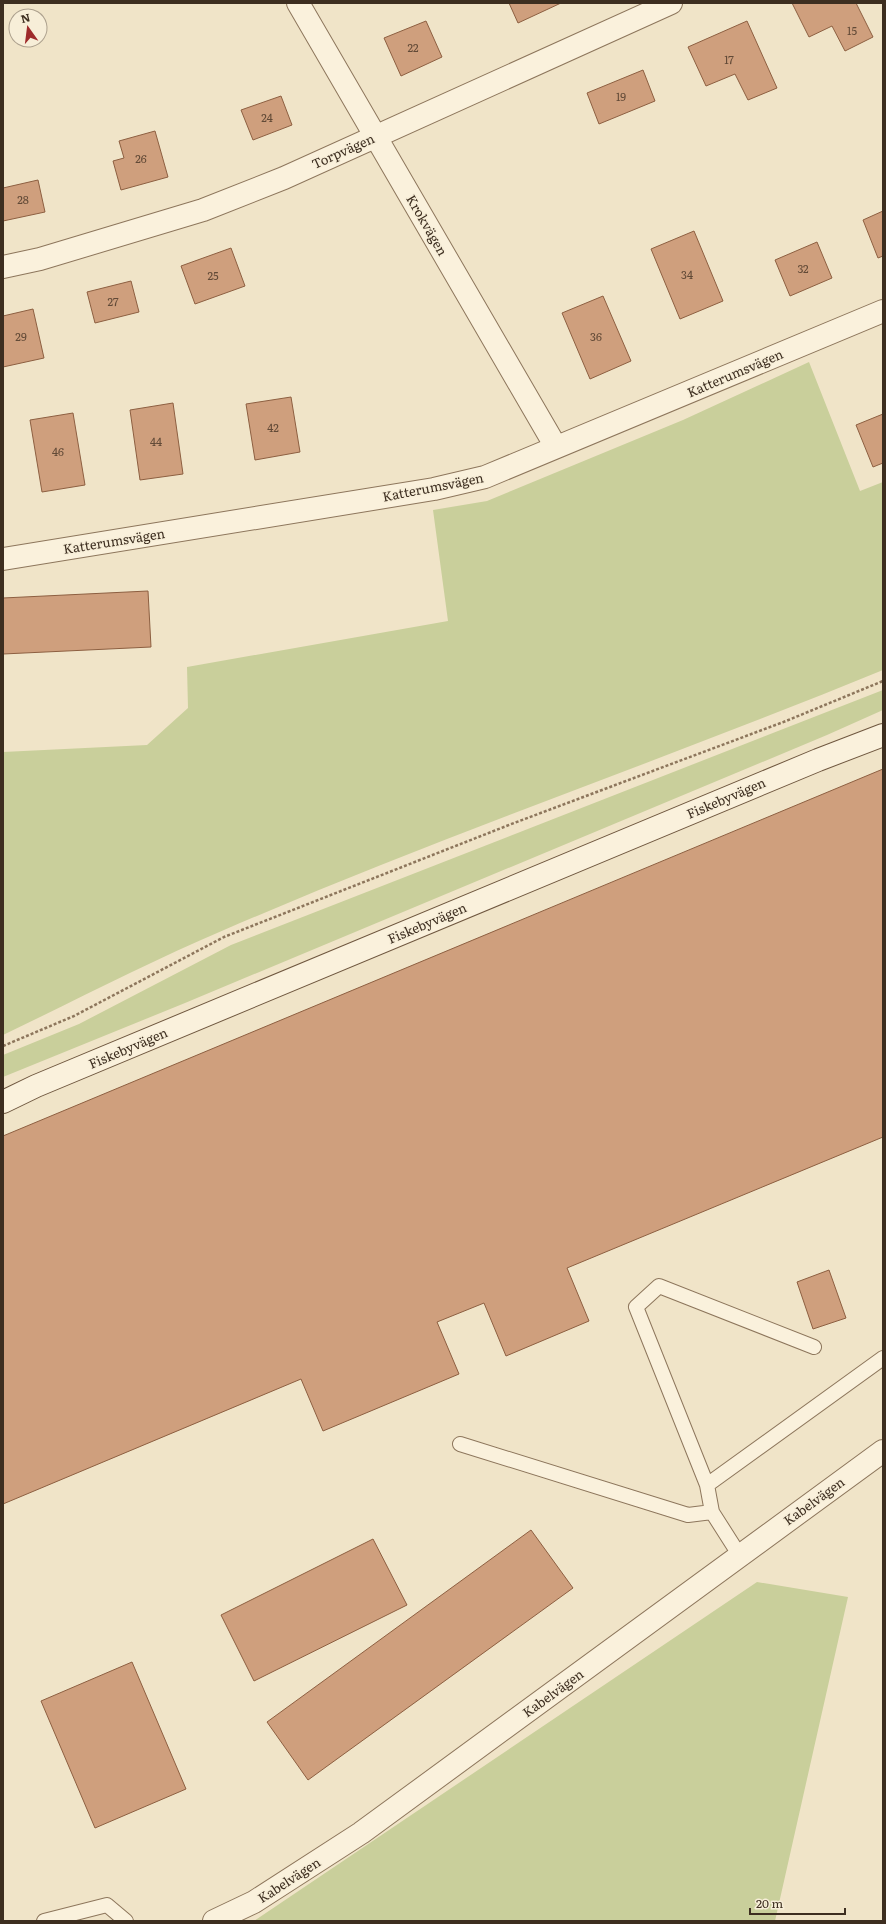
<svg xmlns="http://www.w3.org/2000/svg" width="886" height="1924" font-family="Literata,serif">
<rect width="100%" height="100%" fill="#f0e4c8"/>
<path fill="#c9cf9b" d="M809 362 860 491 883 482V670C664 760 441 836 224 930 149 962 76 1000 3 1035V752L147 745 188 708 187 667 448 621 433 510 487 501 683 420Z
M883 690V710L827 735 185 1003 3 1077V1055L79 1024 231 945Z
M757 1582 848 1597 775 1921H254Z"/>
<path fill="#cf9f7d" stroke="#8d5f41" d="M509 3H561L518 23Z
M792 3H856L873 37 845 51 832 26 809 37Z
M426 21 442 57 401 76 384 38Z
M747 21 777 88 748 100 735 74 706 86 688 47Z
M643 70 655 101 599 124 587 93Z
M281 96 292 125 253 140 241 110Z
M155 131 168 177 121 190 113 161 124 158 119 141Z
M38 180 45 212 3 221V188Z
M883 211V256L878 258 863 220Z
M694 231 723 301 680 319 651 249Z
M817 242 832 278 790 296 775 260Z
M231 248 245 286 195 304 181 266Z
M131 281 139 312 95 323 87 292Z
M603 296 631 361 590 379 562 313Z
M33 309 44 358 3 367V316Z
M291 397 300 452 255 460 246 404Z
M173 403 183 474 140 480 130 410Z
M73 413 85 485 42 492 30 420Z
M883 414V463L873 467 856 425Z
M148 591 151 647 3 654V598Z
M883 769V1137L567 1268 589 1321 506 1356 484 1303 437 1322 459 1374 323 1431 301 1379 3 1504V1136Z
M829 1270 846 1318 813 1329 797 1282Z
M531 1530 573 1588 308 1780 267 1722Z
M373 1539 407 1605 254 1681 221 1615Z
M132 1662 186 1789 95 1828 41 1701Z"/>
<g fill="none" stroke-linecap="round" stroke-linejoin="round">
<g stroke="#8d765c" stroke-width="16">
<path id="lane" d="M814 1347 659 1286 636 1307 707 1485 883 1358
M460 1444 688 1515 712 1512
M707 1485 712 1512 740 1556
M44 1921 107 1905 126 1921"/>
</g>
<g stroke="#8d765c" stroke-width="24">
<path id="street" d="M298 3 556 447
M3 267 40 259 203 210 284 178 671 3
M3 559 434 489 485 477 883 311
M214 1921 254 1902 361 1833 883 1451"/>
</g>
<g stroke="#6f573f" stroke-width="24">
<path id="secondary" d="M3 1102 36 1086 818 760 883 735"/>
</g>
<path stroke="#8d765c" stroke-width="2.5" stroke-dasharray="3 2" stroke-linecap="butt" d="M3 1046 74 1016 224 937 514 823 786 721 883 681"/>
<use href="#lane" stroke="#faf1dc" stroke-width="14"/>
<use href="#street" stroke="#faf1dc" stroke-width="22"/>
<use href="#secondary" stroke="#faf1dc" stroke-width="22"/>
</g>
<g text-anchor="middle" stroke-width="3" stroke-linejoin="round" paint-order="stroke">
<g font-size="11" fill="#624a37">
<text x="852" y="35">15</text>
<text x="413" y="52">22</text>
<text x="729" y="64">17</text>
<text x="621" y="101">19</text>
<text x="267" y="122">24</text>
<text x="141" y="163">26</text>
<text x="23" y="204">28</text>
<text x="803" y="273">32</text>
<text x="687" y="279">34</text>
<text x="213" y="280">25</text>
<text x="113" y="306">27</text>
<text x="21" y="341">29</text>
<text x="596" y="341">36</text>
<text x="273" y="432">42</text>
<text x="156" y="446">44</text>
<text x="58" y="456">46</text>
</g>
<g font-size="13" fill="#3d2e20" stroke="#f7eed8">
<text transform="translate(343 151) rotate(-24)" y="5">Torpvägen</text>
<text transform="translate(427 225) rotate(60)" y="5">Krokvägen</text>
<text transform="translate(735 373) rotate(-23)" y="5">Katterumsvägen</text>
<text transform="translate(433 487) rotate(-11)" y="5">Katterumsvägen</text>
<text transform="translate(114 541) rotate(-9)" y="5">Katterumsvägen</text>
<text transform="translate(726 798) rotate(-23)" y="5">Fiskebyvägen</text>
<text transform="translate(427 923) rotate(-23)" y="5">Fiskebyvägen</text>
<text transform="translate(128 1048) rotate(-23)" y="5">Fiskebyvägen</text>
<text transform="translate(814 1501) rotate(-36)" y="5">Kabelvägen</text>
<text transform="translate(553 1693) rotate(-36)" y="5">Kabelvägen</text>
<text transform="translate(289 1880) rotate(-33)" y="5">Kabelvägen</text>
</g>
</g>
<rect width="886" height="1924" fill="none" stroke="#3d2e20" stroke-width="8"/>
<g transform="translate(28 28) rotate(346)"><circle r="19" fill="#f7eed8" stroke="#ada18e"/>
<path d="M0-3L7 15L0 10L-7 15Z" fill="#9e2a2b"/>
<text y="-6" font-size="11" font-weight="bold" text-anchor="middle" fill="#3d2e20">N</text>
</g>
<path d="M750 1908v6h95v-6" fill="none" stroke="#3d2e20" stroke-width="2"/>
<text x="756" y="1908" font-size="12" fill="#3d2e20" stroke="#f7eed8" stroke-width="3" paint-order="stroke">20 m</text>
</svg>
